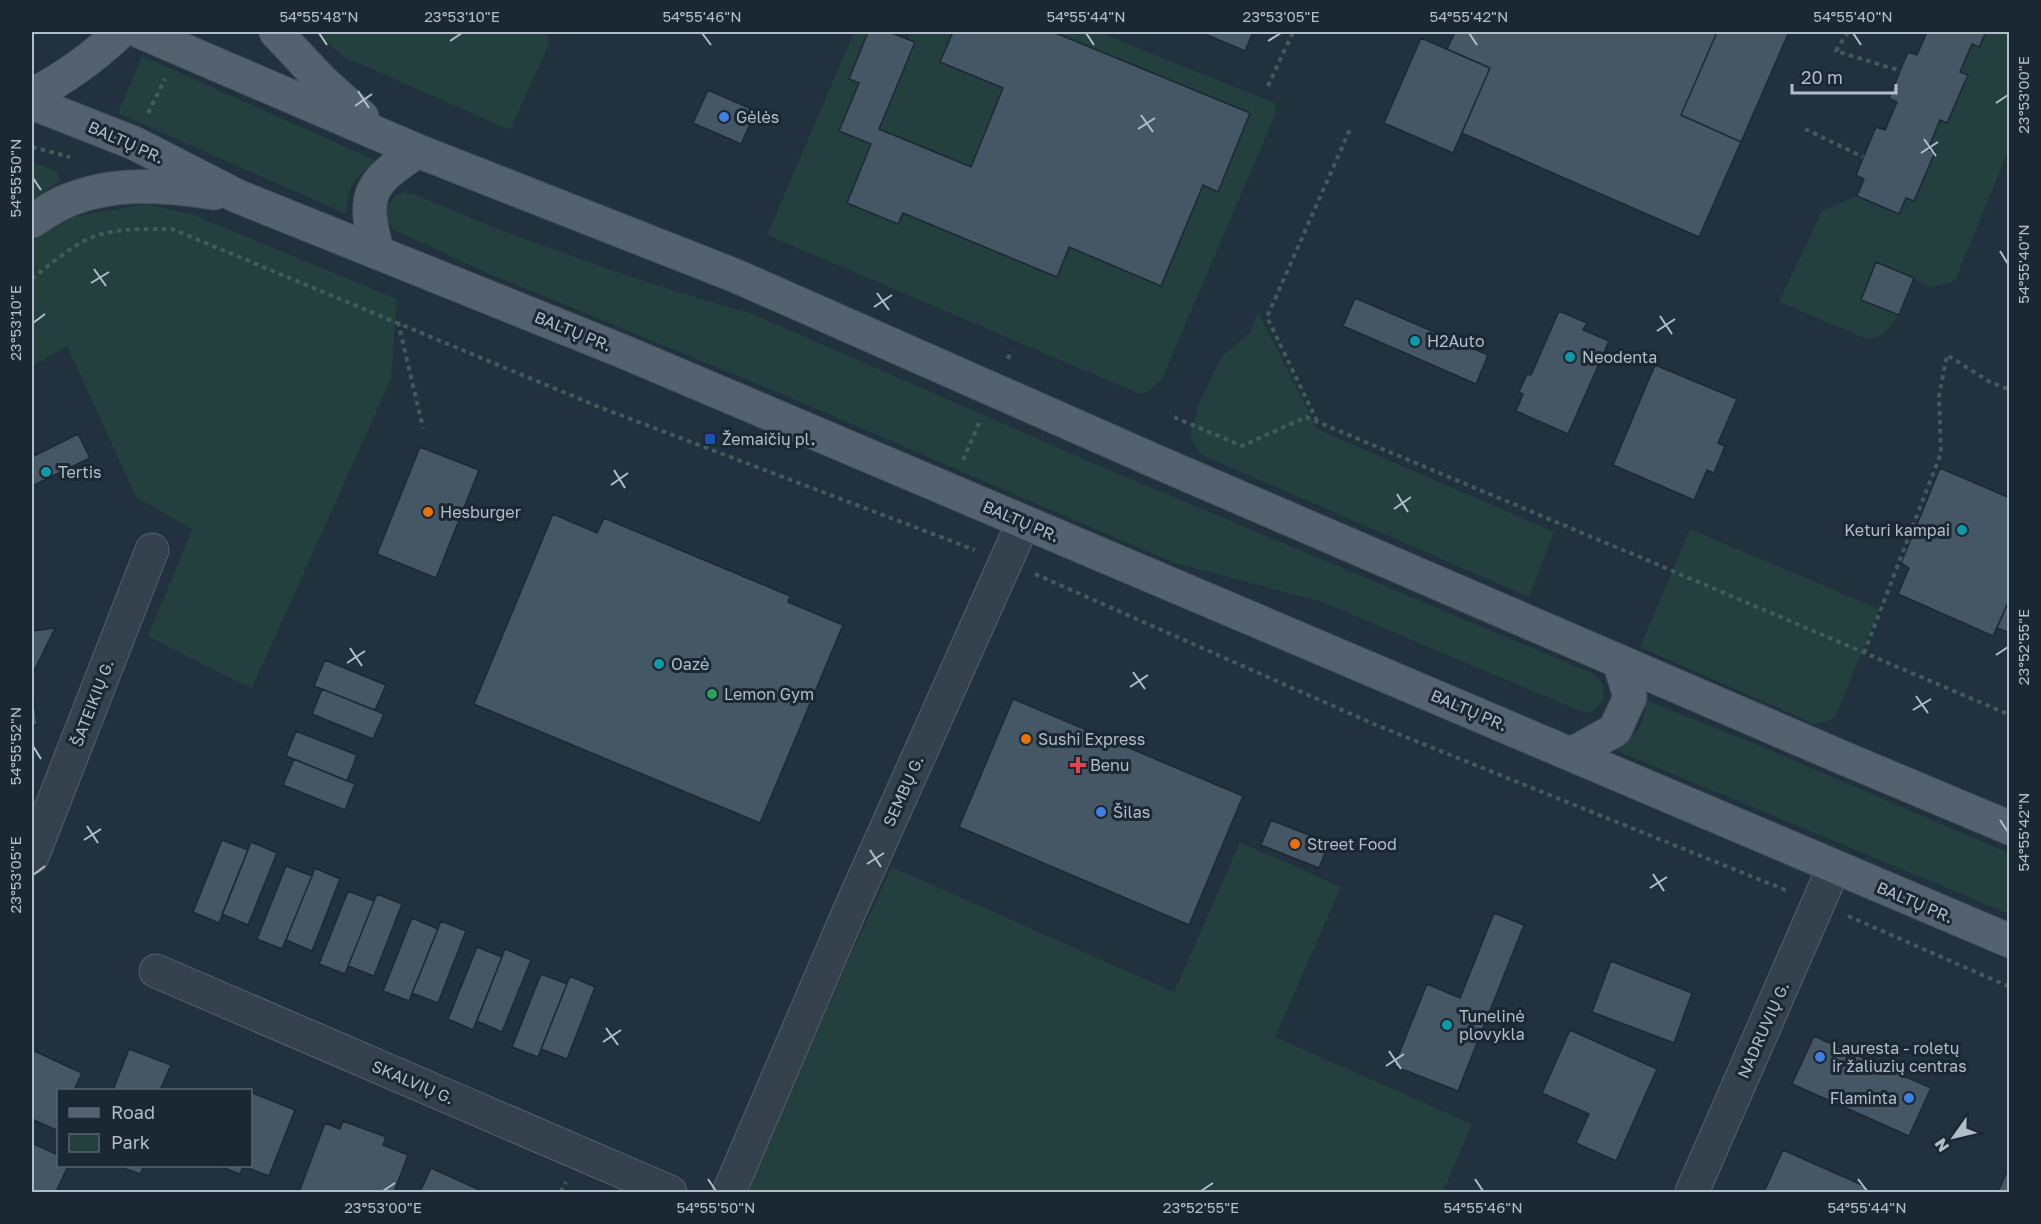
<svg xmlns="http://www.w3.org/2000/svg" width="2041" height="1224" font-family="'Golos Text',sans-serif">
<rect width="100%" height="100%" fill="#21313e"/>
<path fill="#233f3e" d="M316 32H545L550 42 510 130 342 56Z
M854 32H868L849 78 859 83 871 144 847 203 898 224 903 213 1057 276 1069 247 1161 286 1203 185 1218 191 1250 113 1053 32H1098L1275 103 1276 113 1162 379 1149 391 1140 394 767 235Z
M911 32H953L941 62 1003 88 971 167 879 129 915 43 907 39Z
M1986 32H2009V149L1955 281 1928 288 1914 278 1876 262 1861 300 1899 315C1889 328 1882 341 1864 338L1779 302 1822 211 1857 196 1899 214 1906 198 1914 201 1935 152 1928 149 1940 120 1947 123 1968 75 1960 72 1972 44 1979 47Z
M142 56 377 161C355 177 347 187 346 214L118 113Z
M32 161 57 172 60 181 32 200Z
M403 192 413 194 503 231 611 270 681 293 753 314 1107 469 1594 674C1609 686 1606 703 1590 713L1580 711 1322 602 1172 562 789 397 485 272 394 230C381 215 385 200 403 192Z
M146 204 194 215 397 299 391 379 252 688 221 674 148 636 192 529 136 497 67 346 32 366V241L72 217Z
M1258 312 1317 429 1554 532 1529 597 1202 455 1190 438 1198 405 1222 356 1250 333Z
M1690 529 1879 609 1837 713 1829 721 1814 724 1640 647Z
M1645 700 1758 745 2009 853V914L1615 750C1635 736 1646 725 1645 700Z
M1240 842 1341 887 1275 1037 1472 1124 1443 1192H747L851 954 892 867 1174 992Z"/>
<path fill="#455764" stroke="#1d2934" stroke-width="1.5" d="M868 32H889L915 42 879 129 971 167 1003 88 940 62 953 32H1053L1250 113 1218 192 1203 185 1161 286 1069 247 1057 277 903 213 898 224 847 203 871 144 839 131 859 83 849 79Z
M1200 32H1253L1245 51Z
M1455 32H1717L1681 115 1741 142 1699 237 1462 133 1490 68 1447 49Z
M1717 32H1789L1741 142 1681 115Z
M1927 32H1986L1979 47 1972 44 1960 72 1968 75 1947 123 1940 120 1928 149 1935 152 1914 201 1906 198 1899 214 1857 196 1864 179 1856 175 1876 127 1885 130 1897 102 1889 98 1908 52 1917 55Z
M1421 38 1490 68 1453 153 1384 123Z
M708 90 756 111 741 144 693 123Z
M1876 262 1914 278 1899 315 1861 300Z
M1355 298 1488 355 1476 384 1343 326Z
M1559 311 1587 323 1583 330 1609 341 1568 434 1516 411 1523 394 1519 392 1527 374 1531 375Z
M1655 365 1737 399 1718 443 1725 446 1714 473 1707 470 1694 500 1613 465Z
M78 434 90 458 32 486V457Z
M420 447 479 470 436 578 377 554Z
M1940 468 2010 498V598L1993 636 1898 594 1909 568 1901 563Z
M553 514 597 533 604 518 790 596 788 602 843 625 760 823 474 704Z
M2010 598V633L1997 628Z
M55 628 32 675V631Z
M325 660 386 685 375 710 314 686Z
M32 683 37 725H32Z
M322 689 384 714 373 739 312 714Z
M1013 699 1243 796 1189 925 959 827Z
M296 731 357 755 347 781 286 756Z
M294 759 355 784 345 810 283 785Z
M1271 820 1329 843 1319 868 1261 845Z
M222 840 248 850 219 923 193 912Z
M251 842 277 853 248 925 222 914Z
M286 866 312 876 282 949 257 939Z
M315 868 340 879 312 951 286 940Z
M348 891 374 901 345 974 319 964Z
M377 894 402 904 374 976 348 966Z
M1494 913 1524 925 1458 1091 1394 1066 1427 984 1460 998Z
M412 918 438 929 409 1001 383 991Z
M441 921 466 931 438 1003 412 993Z
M477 947 502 957 473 1030 448 1019Z
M505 949 531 960 502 1032 477 1021Z
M1611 961 1692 993 1674 1043 1592 1012Z
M541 974 567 984 538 1057 512 1047Z
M570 976 595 987 567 1059 541 1049Z
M1570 1030 1657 1069 1616 1161 1576 1143 1589 1114 1542 1093Z
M1814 1036 1931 1088 1909 1136 1792 1084Z
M129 1049 171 1065 160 1090H113Z
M32 1050 82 1073 74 1090H58V1125L56 1130 32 1119Z
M250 1092 295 1110 269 1176 243 1166 240 1174 219 1166H250Z
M343 1121 386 1137 383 1145 408 1155 394 1192H299L325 1123 340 1129Z
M32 1143 58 1155V1166H68L56 1192H32Z
M1783 1150 1869 1188 1867 1192H1764Z
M2010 1165V1192H1998Z
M118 1166H144L140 1174Z
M431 1168 484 1192H420Z"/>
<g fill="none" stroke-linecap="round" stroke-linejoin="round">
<g stroke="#54606b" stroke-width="35">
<path id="minor" d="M32 857 152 550
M156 971 670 1192
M729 1192 849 912 1023 523
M1692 1192 1834 867"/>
</g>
<g stroke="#424e59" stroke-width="35">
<path id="major" d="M141 32 418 151 736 276 1155 461 1841 757 2010 828
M276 32 322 81 362 117
M32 95C65 78 93 58 120 32
M32 103 134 143 237 196 622 351 2010 941
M32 221C42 215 52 207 64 202 112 181 163 185 214 193
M378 253C361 195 368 183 418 151
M1572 754 1615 730 1630 697 1619 661"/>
</g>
<path stroke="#415b5b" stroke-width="4" stroke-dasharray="4.5 4.5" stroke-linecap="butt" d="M1848 32 1836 51 1901 71
M1268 86 1293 32
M148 113 165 79
M1805 129 1863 157
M32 147 70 157
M32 279C50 264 79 239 102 234 125 228 149 229 172 229L599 407 975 550
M398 322 423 428
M1008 359 1011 350
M1174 417 1242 446 1306 417 1654 563 2010 715
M1317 421 1267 317 1351 127
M963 460 980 421
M1035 574 1376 725 1788 891
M1864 653 1941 453 1939 396 1947 355 1990 382 2010 390
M1848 916 2010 987
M561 1192 566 1182"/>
<use href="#minor" stroke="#35424e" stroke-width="33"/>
<use href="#major" stroke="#53626e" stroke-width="33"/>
</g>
<path fill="none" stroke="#b1bdc9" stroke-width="2" d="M319 33 327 45M702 33 711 45M1086 33 1094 45M1469 33 1477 45M1853 33 1861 45M450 41 462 33M1268 41 1281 33M358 91 369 108M1996 103 2008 95M355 106 372 94M1141 115 1153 132M1138 129 1155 118M1924 139 1936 156M1921 153 1938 142M33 178 41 190M2000 251 2008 264M94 269 106 286M91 283 109 272M877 293 889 310M874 307 892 295M1660 316 1672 334M33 323 45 314M1657 331 1675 319M614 470 625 488M611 485 628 473M1397 494 1408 512M1394 509 1411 497M350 648 362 666M1996 655 2008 647M347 663 365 651M1133 672 1145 689M1130 687 1148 675M1916 696 1928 713M1913 710 1931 699M33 746 41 759M2000 820 2008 832M87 826 98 843M84 840 101 829M870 850 881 867M867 864 884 853M1653 874 1664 891M33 875 45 866M1650 888 1667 877M606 1028 618 1045M603 1042 621 1030M1389 1051 1401 1069M1386 1066 1404 1054M708 1179 716 1191M1475 1179 1483 1191M1858 1179 1867 1191M383 1191 395 1183M1201 1191 1213 1183"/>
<g fill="#3f7fe0" stroke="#1b2732" stroke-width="2">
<circle cx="724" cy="117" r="6"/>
<circle cx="1101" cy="812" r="6"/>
<circle cx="1820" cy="1057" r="6"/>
<circle cx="1909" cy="1098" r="6"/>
</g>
<g fill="#0f9aa8" stroke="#1b2732" stroke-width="2">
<circle cx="1415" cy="341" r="6"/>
<circle cx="1570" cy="357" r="6"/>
<circle cx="46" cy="472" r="6"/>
<circle cx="1962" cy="530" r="6"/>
<circle cx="659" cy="664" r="6"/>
<circle cx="1447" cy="1025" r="6"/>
</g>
<rect fill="#1a4fb4" stroke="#1b2732" stroke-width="2" x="704" y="433" width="12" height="12" rx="3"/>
<g fill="#e8710a" stroke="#1b2732" stroke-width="2">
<circle cx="428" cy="512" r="6"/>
<circle cx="1026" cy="739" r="6"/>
<circle cx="1295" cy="844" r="6"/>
</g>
<circle fill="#2e9e5b" stroke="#1b2732" stroke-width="2" cx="712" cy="694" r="6"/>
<path fill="#e0444e" stroke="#1b2732" stroke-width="2" d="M1075 756h6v6h6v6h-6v6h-6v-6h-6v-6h6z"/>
<g text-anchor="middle" stroke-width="6" stroke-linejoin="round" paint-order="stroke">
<g font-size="16" fill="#b1bdc9" stroke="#1b2732" text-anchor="start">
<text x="736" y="123">Gėlės</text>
<text x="1427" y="347">H2Auto</text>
<text x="1582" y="363">Neodenta</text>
<text x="722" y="445">Žemaičių pl.</text>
<text x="58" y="478">Tertis</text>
<text x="440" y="518">Hesburger</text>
<text x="1950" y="536" text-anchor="end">Keturi kampai</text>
<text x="671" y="670">Oazė</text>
<text x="724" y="700">Lemon Gym</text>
<text x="1038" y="745">Sushi Express</text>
<text x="1090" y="771">Benu</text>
<text x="1113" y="818">Šilas</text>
<text x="1307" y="850">Street Food</text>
<text x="1459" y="1022">Tunelinė<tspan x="1459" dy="18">plovykla</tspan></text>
<text x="1832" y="1054">Lauresta - roletų<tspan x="1832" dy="18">ir žaliuzių centras</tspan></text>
<text x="1897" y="1104" text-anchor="end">Flaminta</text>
</g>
<g font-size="16" fill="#b1bdc9" stroke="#1b2732">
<text transform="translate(126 142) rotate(24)" y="6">BALTŲ PR.</text>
<text transform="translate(573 331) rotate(22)" y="6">BALTŲ PR.</text>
<text transform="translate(1021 521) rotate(23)" y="6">BALTŲ PR.</text>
<text transform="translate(92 703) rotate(-69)" y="6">ŠATEIKIŲ G.</text>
<text transform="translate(1469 710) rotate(23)" y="6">BALTŲ PR.</text>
<text transform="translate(903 791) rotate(-66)" y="6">SEMBŲ G.</text>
<text transform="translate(1915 902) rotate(23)" y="6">BALTŲ PR.</text>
<text transform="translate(1763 1030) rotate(-66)" y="6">NADRUVIŲ G.</text>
<text transform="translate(413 1082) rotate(23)" y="6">SKALVIŲ G.</text>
</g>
</g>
<rect width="2041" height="1224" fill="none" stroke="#1b2732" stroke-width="66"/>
<rect x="57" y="1089" width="195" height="78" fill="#1b2732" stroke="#57636e" stroke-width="1.5"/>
<rect x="69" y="1108" width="30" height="9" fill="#53626e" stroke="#57636e" stroke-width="1.5"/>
<text x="111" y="1119" font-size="18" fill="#b1bdc9">Road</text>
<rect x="69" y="1134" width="30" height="18" fill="#233f3e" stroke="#57636e" stroke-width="1.5"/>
<text x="111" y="1149" font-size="18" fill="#b1bdc9">Park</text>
<g transform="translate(1954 1137) rotate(236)" stroke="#1b2732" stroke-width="4.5" paint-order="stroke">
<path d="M0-4.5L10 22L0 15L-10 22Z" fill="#b1bdc9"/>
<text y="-9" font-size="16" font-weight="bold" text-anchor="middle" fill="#b1bdc9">N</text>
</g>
<path d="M1792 84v9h104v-9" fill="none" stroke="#b1bdc9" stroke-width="3"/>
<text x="1801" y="84" font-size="18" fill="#b1bdc9" stroke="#1b2732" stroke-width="4.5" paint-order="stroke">20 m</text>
<rect x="33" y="33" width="1975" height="1158" fill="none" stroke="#b1bdc9" stroke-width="2"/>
<g font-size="15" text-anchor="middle" fill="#b1bdc9">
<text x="319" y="22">54°55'48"N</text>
<text x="462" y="22">23°53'10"E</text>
<text x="702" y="22">54°55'46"N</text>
<text x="1086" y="22">54°55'44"N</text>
<text x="1281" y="22">23°53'05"E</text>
<text x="1469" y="22">54°55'42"N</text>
<text x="1853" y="22">54°55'40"N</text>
<text transform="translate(2024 95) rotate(-90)" y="5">23°53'00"E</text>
<text transform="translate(16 178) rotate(-90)" y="5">54°55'50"N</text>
<text transform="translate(2024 264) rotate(-90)" y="5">54°55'40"N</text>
<text transform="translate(16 323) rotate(-90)" y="5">23°53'10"E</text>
<text transform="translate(2024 647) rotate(-90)" y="5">23°52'55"E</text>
<text transform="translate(16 746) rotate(-90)" y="5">54°55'52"N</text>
<text transform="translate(2024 832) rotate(-90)" y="5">54°55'42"N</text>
<text transform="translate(16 875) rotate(-90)" y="5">23°53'05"E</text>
<text x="383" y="1213">23°53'00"E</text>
<text x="716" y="1213">54°55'50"N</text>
<text x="1201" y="1213">23°52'55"E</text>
<text x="1483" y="1213">54°55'46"N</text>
<text x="1867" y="1213">54°55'44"N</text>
</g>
</svg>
